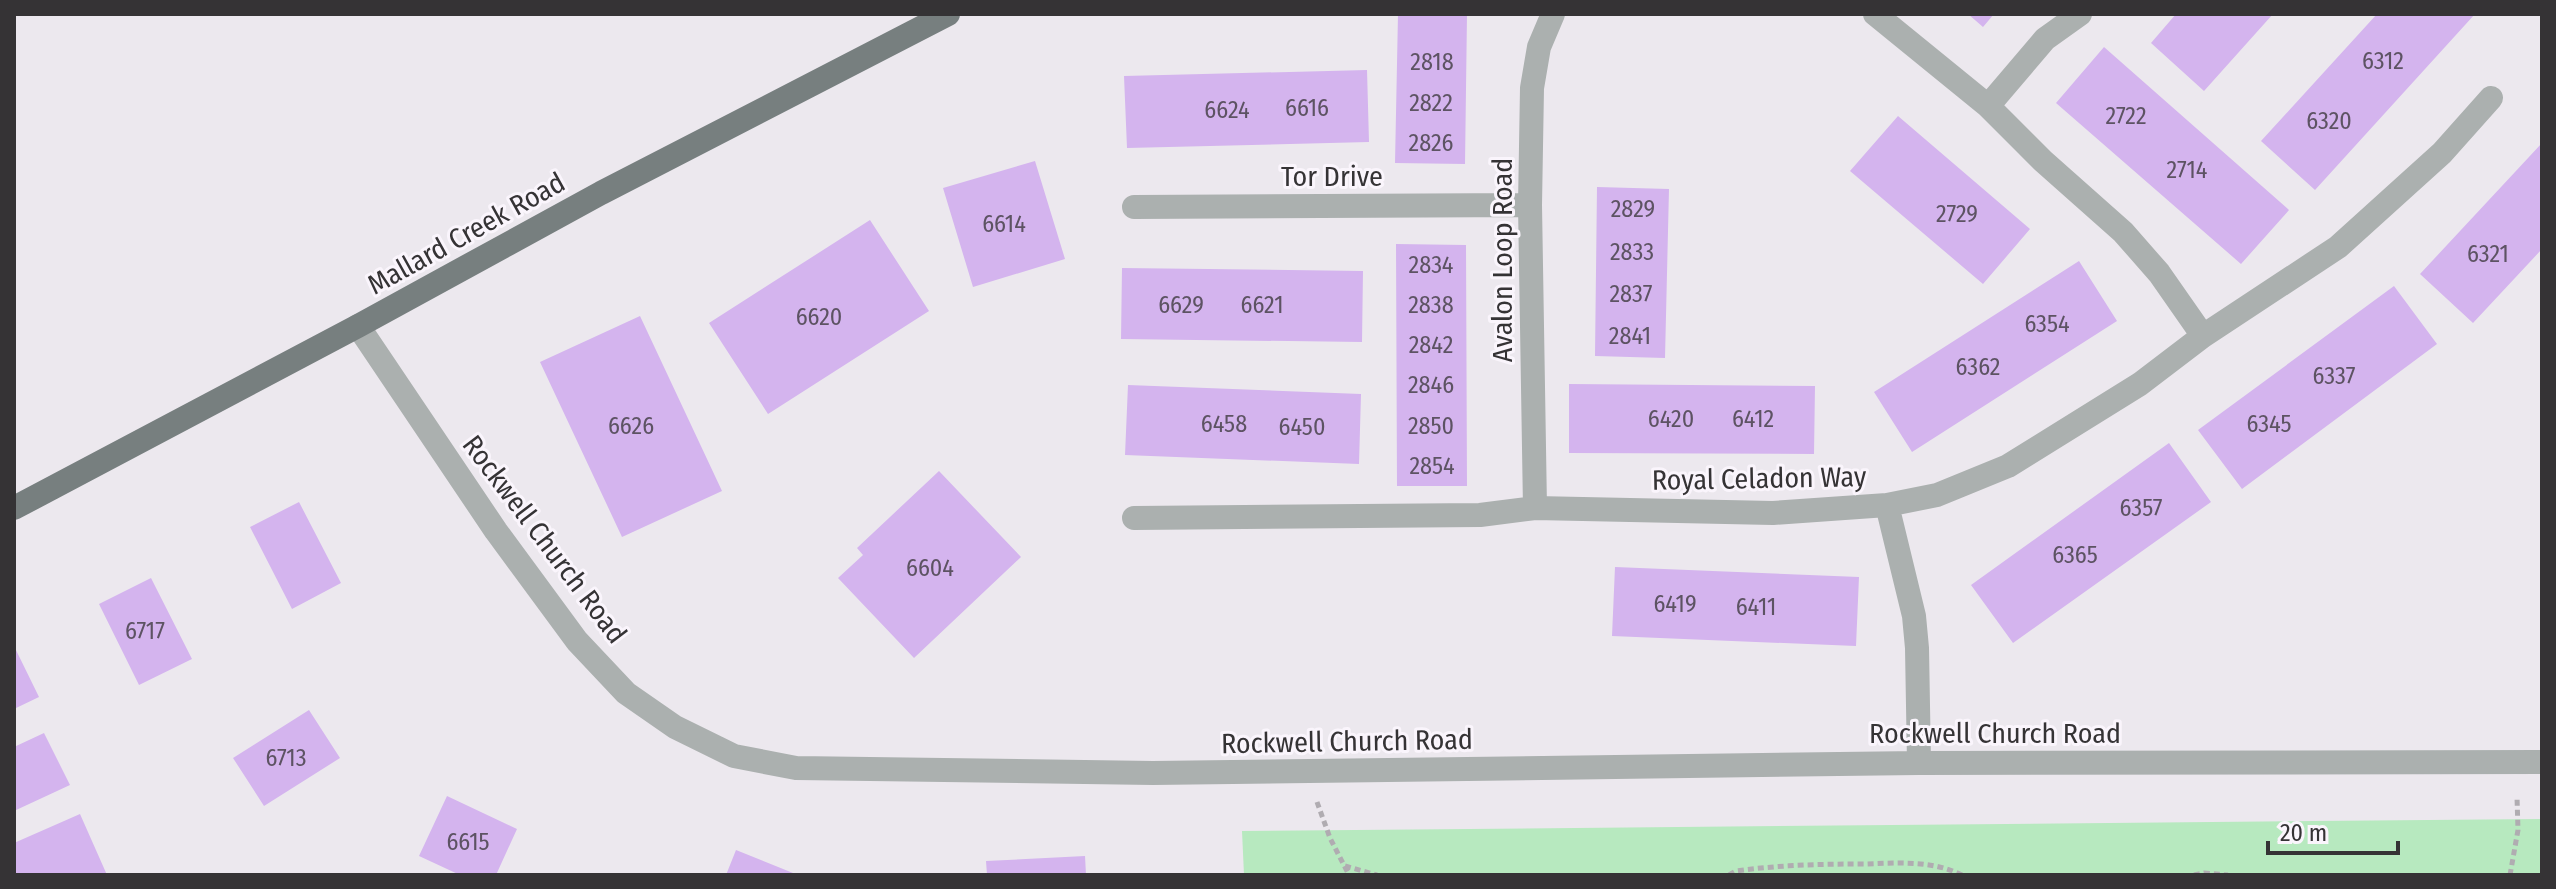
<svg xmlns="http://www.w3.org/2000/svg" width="2556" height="889" font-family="'Fira Sans Condensed',sans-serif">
<rect width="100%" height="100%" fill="#ece8ee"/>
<path fill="#b7e9bf" d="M2542 819V875H1244L1242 831Z"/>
<path fill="#d4b4ee" d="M1398 14H1467L1465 164 1395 163Z
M1968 14H1994L1983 27Z
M2176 14H2273L2204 91 2151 43Z
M2377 14H2475L2315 190 2261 141Z
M2104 47 2289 210 2241 264 2056 103Z
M1367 70 1369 142 1127 148 1124 76Z
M1898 116 2030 229 1983 284 1850 171Z
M2542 143V249L2473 323 2420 274Z
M1035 161 1065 259 973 287 943 188Z
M1597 187 1669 189 1665 358 1595 356Z
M870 220 929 311 768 414 709 323Z
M1396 244 1466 245 1467 486H1397Z
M2079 261 2117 321 1912 452 1874 392Z
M1122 268 1363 271 1362 342 1121 339Z
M2394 286 2437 344 2242 489 2198 430Z
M640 316 722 491 622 537 540 362Z
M1569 384 1815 386 1814 454 1569 453Z
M1128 385 1361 394 1359 464 1125 455Z
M2169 443 2211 502 2013 643 1971 585Z
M939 471 1021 557 914 658 838 578 863 555 857 548Z
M299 502 341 583 292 609 250 527Z
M1615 567 1859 577 1856 646 1612 636Z
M151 578 192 659 139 685 99 604Z
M14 646 39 697 14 709Z
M309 710 340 758 264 806 233 758Z
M44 733 70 785 14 811V747Z
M447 796 517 829 496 875H460L419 856Z
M80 814 107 875H14V843Z
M736 850 798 875H726Z
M1085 856 1086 875H987L986 861Z"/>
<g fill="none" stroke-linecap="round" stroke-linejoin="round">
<path stroke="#b0acb1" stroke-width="5" stroke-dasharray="6 4" stroke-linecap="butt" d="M1317 802 1330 838 1349 875
M1345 866 1377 875
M1729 875 1736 871C1779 865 1821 864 1865 864 1898 863 1932 860 1962 875
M2194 875 2204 873 2228 875
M2510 875 2518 830 2517 797"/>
<path stroke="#abb0af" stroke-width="24" d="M1875 14 1988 106 2043 161 2123 232 2159 273 2203 336
M1988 106 2045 39 2080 14
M1134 207 1530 205
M358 326 496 531 577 641 626 693 675 727 734 756 796 768 1153 773 1919 763 2542 762
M1887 505 1914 616 1917 648 1919 763
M1535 508 1530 205 1532 88 1539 47 1553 14
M1134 518 1480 515 1535 508 1773 513 1887 505 1937 495 2008 466 2140 384 2203 336 2338 247 2442 153 2491 98"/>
<path stroke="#777f7f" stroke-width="24" d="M14 508 358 326 601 193 948 14"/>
</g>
<g text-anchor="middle" stroke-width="6" stroke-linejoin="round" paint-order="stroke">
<g font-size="24" fill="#5d5363">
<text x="2383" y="69">6312</text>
<text x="1432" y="70">2818</text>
<text x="1431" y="111">2822</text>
<text x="1307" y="116">6616</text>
<text x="1227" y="118">6624</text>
<text x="2126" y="124">2722</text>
<text x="2329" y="129">6320</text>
<text x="1431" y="151">2826</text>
<text x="2187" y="178">2714</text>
<text x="1633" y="217">2829</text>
<text x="1957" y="222">2729</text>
<text x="1004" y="232">6614</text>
<text x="1632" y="260">2833</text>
<text x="2488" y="262">6321</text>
<text x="1431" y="273">2834</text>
<text x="1631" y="302">2837</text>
<text x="1181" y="313">6629</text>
<text x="1262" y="313">6621</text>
<text x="1431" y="313">2838</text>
<text x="819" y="325">6620</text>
<text x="2047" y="332">6354</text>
<text x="1630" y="344">2841</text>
<text x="1431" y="353">2842</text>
<text x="1978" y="375">6362</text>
<text x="2334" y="384">6337</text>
<text x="1431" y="393">2846</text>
<text x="1671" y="427">6420</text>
<text x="1753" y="427">6412</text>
<text x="1224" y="432">6458</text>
<text x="2269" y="432">6345</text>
<text x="631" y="434">6626</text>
<text x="1431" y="434">2850</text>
<text x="1302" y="435">6450</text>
<text x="1432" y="474">2854</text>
<text x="2141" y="516">6357</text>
<text x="2075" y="563">6365</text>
<text x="930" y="576">6604</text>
<text x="1675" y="612">6419</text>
<text x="1756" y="615">6411</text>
<text x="145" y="639">6717</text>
<text x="286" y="766">6713</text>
<text x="468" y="850">6615</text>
</g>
<g font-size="28" fill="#353335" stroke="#faf5fc">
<text x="1332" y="186">Tor Drive</text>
<text transform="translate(466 233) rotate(-29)" y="10">Mallard Creek Road</text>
<text transform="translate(1502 260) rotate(-90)" y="10">Avalon Loop Road</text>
<text transform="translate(1759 478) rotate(-1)" y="10">Royal Celadon Way</text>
<text transform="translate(545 539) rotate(53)" y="10">Rockwell Church Road</text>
<text x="1995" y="743">Rockwell Church Road</text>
<text transform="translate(1347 741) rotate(-1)" y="10">Rockwell Church Road</text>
</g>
</g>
<rect width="2556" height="889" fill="none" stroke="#353335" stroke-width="32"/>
<path d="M2268 841v12h130v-12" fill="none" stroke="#353335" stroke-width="4"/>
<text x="2280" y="841" font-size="24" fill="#353335" stroke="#faf5fc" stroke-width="6" paint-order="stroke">20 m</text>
</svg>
